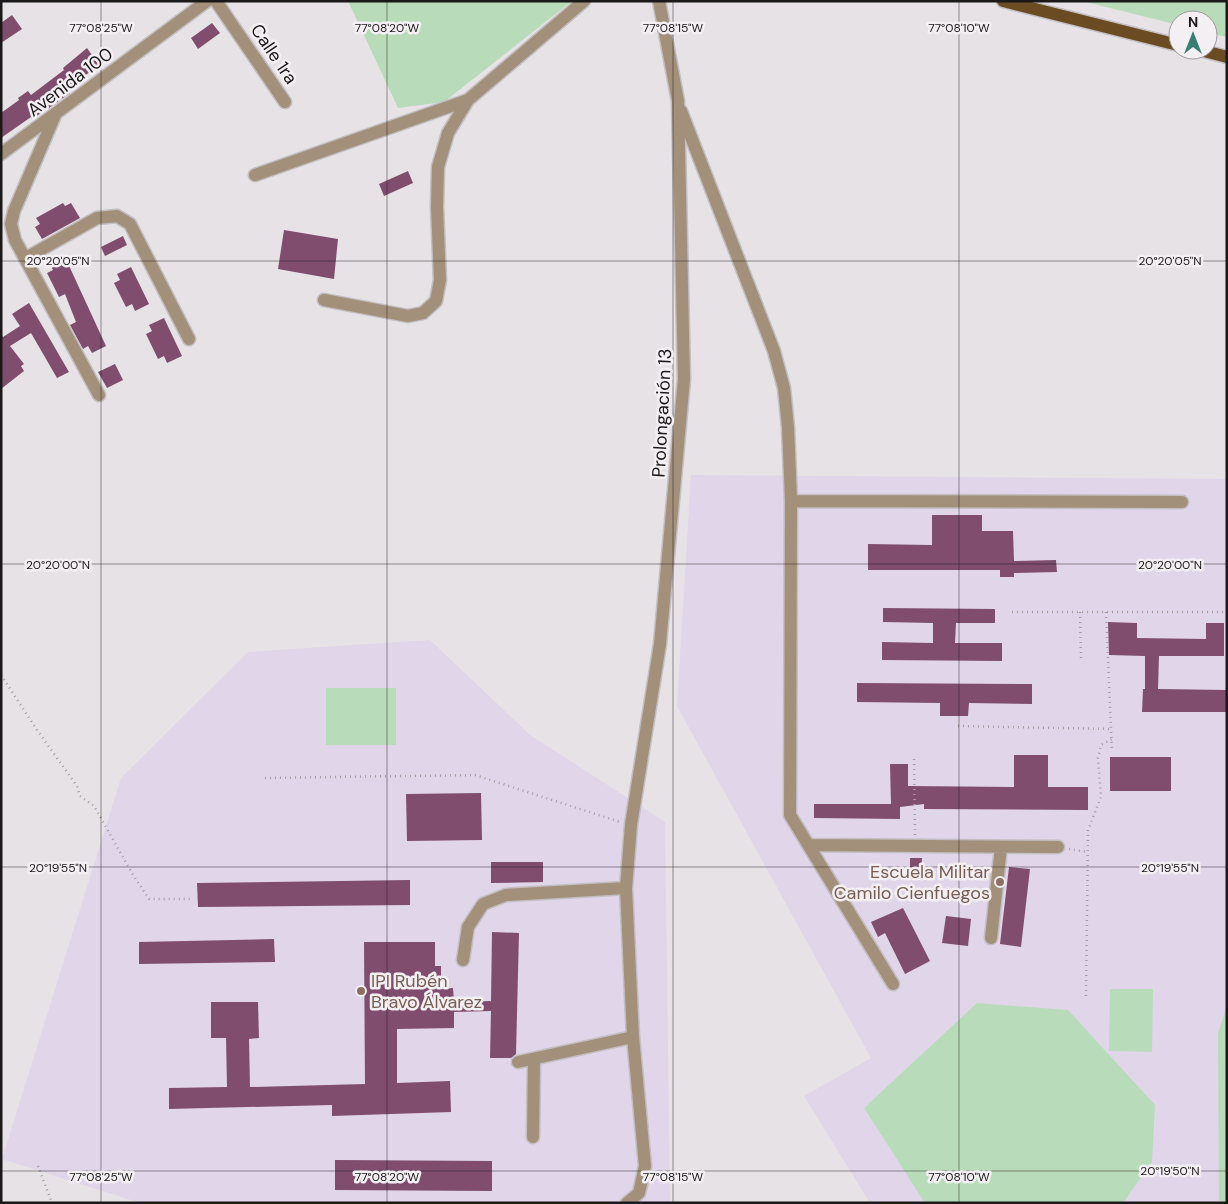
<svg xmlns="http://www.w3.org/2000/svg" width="1228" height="1204" font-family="'DM Sans',sans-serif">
<rect width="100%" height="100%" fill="#e7e2e6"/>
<path fill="#e0d5e9" d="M691 475 1227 479V1203H870L804 1096 871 1058 677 706Z
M430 640 530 735 665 822 670 1203H140L2 1159 121 778 248 652Z"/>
<path fill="#b8dcb9" d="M348 1H572L444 102 398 108Z
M1082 1H1227V37L1208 33V20H1178V25Z
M326 688H396V745H326Z
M1110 989H1153L1152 1052 1109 1051Z
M977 1003 1068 1010 1155 1105 1152 1162 1123 1203H925L864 1108Z
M1226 1009 1227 1203H1219L1218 1033Z"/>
<path fill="#804d6f" d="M12 15 22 29 1 43V23Z
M212 23 220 33 198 49 191 38Z
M87 48 99 65 67 89 70 93 49 108 32 119 31 117 1 138V113L19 100 18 98 28 91 31 95 64 70 63 68Z
M408 171 413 183 384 196 379 184Z
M63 203 65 206 71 203 80 218 42 239 35 227 40 224 36 218Z
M284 230 338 239 334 279 278 269Z
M123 236 127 245 105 256 101 247Z
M65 257 106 346 92 353 88 346 83 349 70 325 76 322 65 294 59 297 47 273 53 270 50 264Z
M131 267 149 304 135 311 132 304 126 307 114 283 120 280 117 274Z
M29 303 69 372 57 378 31 333 10 346 24 364 21 366 24 371 1 389V334L3 337 20 326 12 314Z
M164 318 182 356 167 363 164 356 158 359 146 334 152 331 149 325Z
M115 364 123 380 107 388 98 372Z
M932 515H982V531H1013L1014 561 1056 560 1057 572 1014 573V577H1000V570H868V544L932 545Z
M883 608 995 609V623H956L955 643H1002V661L882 660V642L933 643V623L883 622Z
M1108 622 1137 623V638L1206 639V623H1224V656H1159L1158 689 1227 690V712H1142L1143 689H1145V656L1109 655Z
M857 683 1032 684V704L969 703 968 716H940V703L857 702Z
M1014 755H1048V787H1088V810L924 809V804L900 807V819L814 818V804H891L890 764H908V786L1014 787Z
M1110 757H1171V791H1110Z
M481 793 482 840 407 841 406 794Z
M910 858H922L921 875 910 874Z
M491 862H543V882L491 883Z
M1009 867 1030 869 1021 947 1000 944Z
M410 880V905L198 907 197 883Z
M903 908 930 961 905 974 885 933 878 937 871 922Z
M946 916 971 919 968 946 942 943Z
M492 932 519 933 516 1054 511 1058H490L491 1011 454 1012V1028L397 1029V1083L450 1081 451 1112 332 1116V1105L169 1109V1088L227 1087 226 1038H211V1002H258L259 1038 249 1039 250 1087 365 1084 364 942H435V966H441V989L453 988 454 1002 491 1001Z
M274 939 275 962 139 964V942Z
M335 1160 492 1161V1191L335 1190Z"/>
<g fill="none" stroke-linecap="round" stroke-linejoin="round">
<g stroke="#c2bec1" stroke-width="15">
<path id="minor" d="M216 1 285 102
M681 111 774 351 784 388 788 427 791 501
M56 113 14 211 11 224 15 240 99 395
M1 154 207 1
M255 175 468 100
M26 258 97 218 117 216 130 224 189 339
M324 300 408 316 423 313 436 301 440 280 437 207 438 167 448 133 468 100 584 1
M809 845 1058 847
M991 938 1001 847
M463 960 468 927 483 904 506 895 626 888
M893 984 790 815 791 501 1182 502
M518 1062 633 1037
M533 1137 534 1059
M627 1203 639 1193 645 1166 633 1037 626 888 631 825 660 644 684 379 678 101 659 1"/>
</g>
<g stroke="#c2bec1" stroke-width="15">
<path id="major" d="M1003 1 1178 45
M1200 50 1227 57"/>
</g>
<path stroke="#a39fa2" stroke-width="2.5" stroke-dasharray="1 4" stroke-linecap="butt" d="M1012 612H1227
M1080 612 1081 660
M1106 612 1112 751
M1 675 37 730 77 786 80 796 94 806 133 875 149 899H192
M958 726 1111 729
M914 759 915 835
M265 778 475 775 620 822
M1069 849 1088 852
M1086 996 1088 830 1101 797 1098 758 1101 745 1112 739
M38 1166 52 1203"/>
<use href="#minor" stroke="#a2907b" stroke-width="12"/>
<use href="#major" stroke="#6a4b22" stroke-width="12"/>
</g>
<path fill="none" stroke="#1a1819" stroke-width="1" stroke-opacity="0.45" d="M101 1V1203M387 1V1203M673 1V1203M959 1V1203M1 261H1227M1 564H1227M1 867H1227M1 1171H1227"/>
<g fill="#8d6e63" stroke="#f4eff3" stroke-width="2">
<circle cx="1000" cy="882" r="5"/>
<circle cx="361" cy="991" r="5"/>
</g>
<g text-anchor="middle" stroke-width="5" stroke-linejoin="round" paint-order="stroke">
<g font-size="18" fill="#1a1819" stroke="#f4eff3">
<text transform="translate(274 54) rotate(56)" y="6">Calle 1ra</text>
<text transform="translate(70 82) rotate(-37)" y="6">Avenida 100</text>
<text transform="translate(662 413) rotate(-87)" y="6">Prolongación 13</text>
</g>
<g font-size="18" fill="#785e54" stroke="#f4eff3" text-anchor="end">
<text x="990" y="878">Escuela Militar<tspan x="990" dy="21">Camilo Cienfuegos</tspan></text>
<text x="371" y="987" text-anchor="start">IPI Rubén<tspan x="371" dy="21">Bravo Álvarez</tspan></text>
</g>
</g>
<g font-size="12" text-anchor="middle" fill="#1a1819" stroke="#f4eff3" stroke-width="5" stroke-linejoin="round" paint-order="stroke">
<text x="101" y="32">77°08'25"W</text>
<text x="387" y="32">77°08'20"W</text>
<text x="673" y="32">77°08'15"W</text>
<text x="959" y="32">77°08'10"W</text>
<text x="58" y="265">20°20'05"N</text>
<text x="1170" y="265">20°20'05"N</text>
<text x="58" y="569">20°20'00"N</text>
<text x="1170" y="569">20°20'00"N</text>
<text x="58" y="872">20°19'55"N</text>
<text x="1170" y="872">20°19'55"N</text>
<text x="1170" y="1175">20°19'50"N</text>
<text x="101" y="1181">77°08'25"W</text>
<text x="387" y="1181">77°08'20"W</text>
<text x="673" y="1181">77°08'15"W</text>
<text x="959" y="1181">77°08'10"W</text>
</g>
<rect width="1228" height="1204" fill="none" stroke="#1a1819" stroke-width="5"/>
<g transform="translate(1193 35)"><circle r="24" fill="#f4eff3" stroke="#9d999c"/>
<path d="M0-4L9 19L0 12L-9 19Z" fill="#397e73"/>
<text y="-8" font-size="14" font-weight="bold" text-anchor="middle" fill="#1a1819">N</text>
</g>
</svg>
